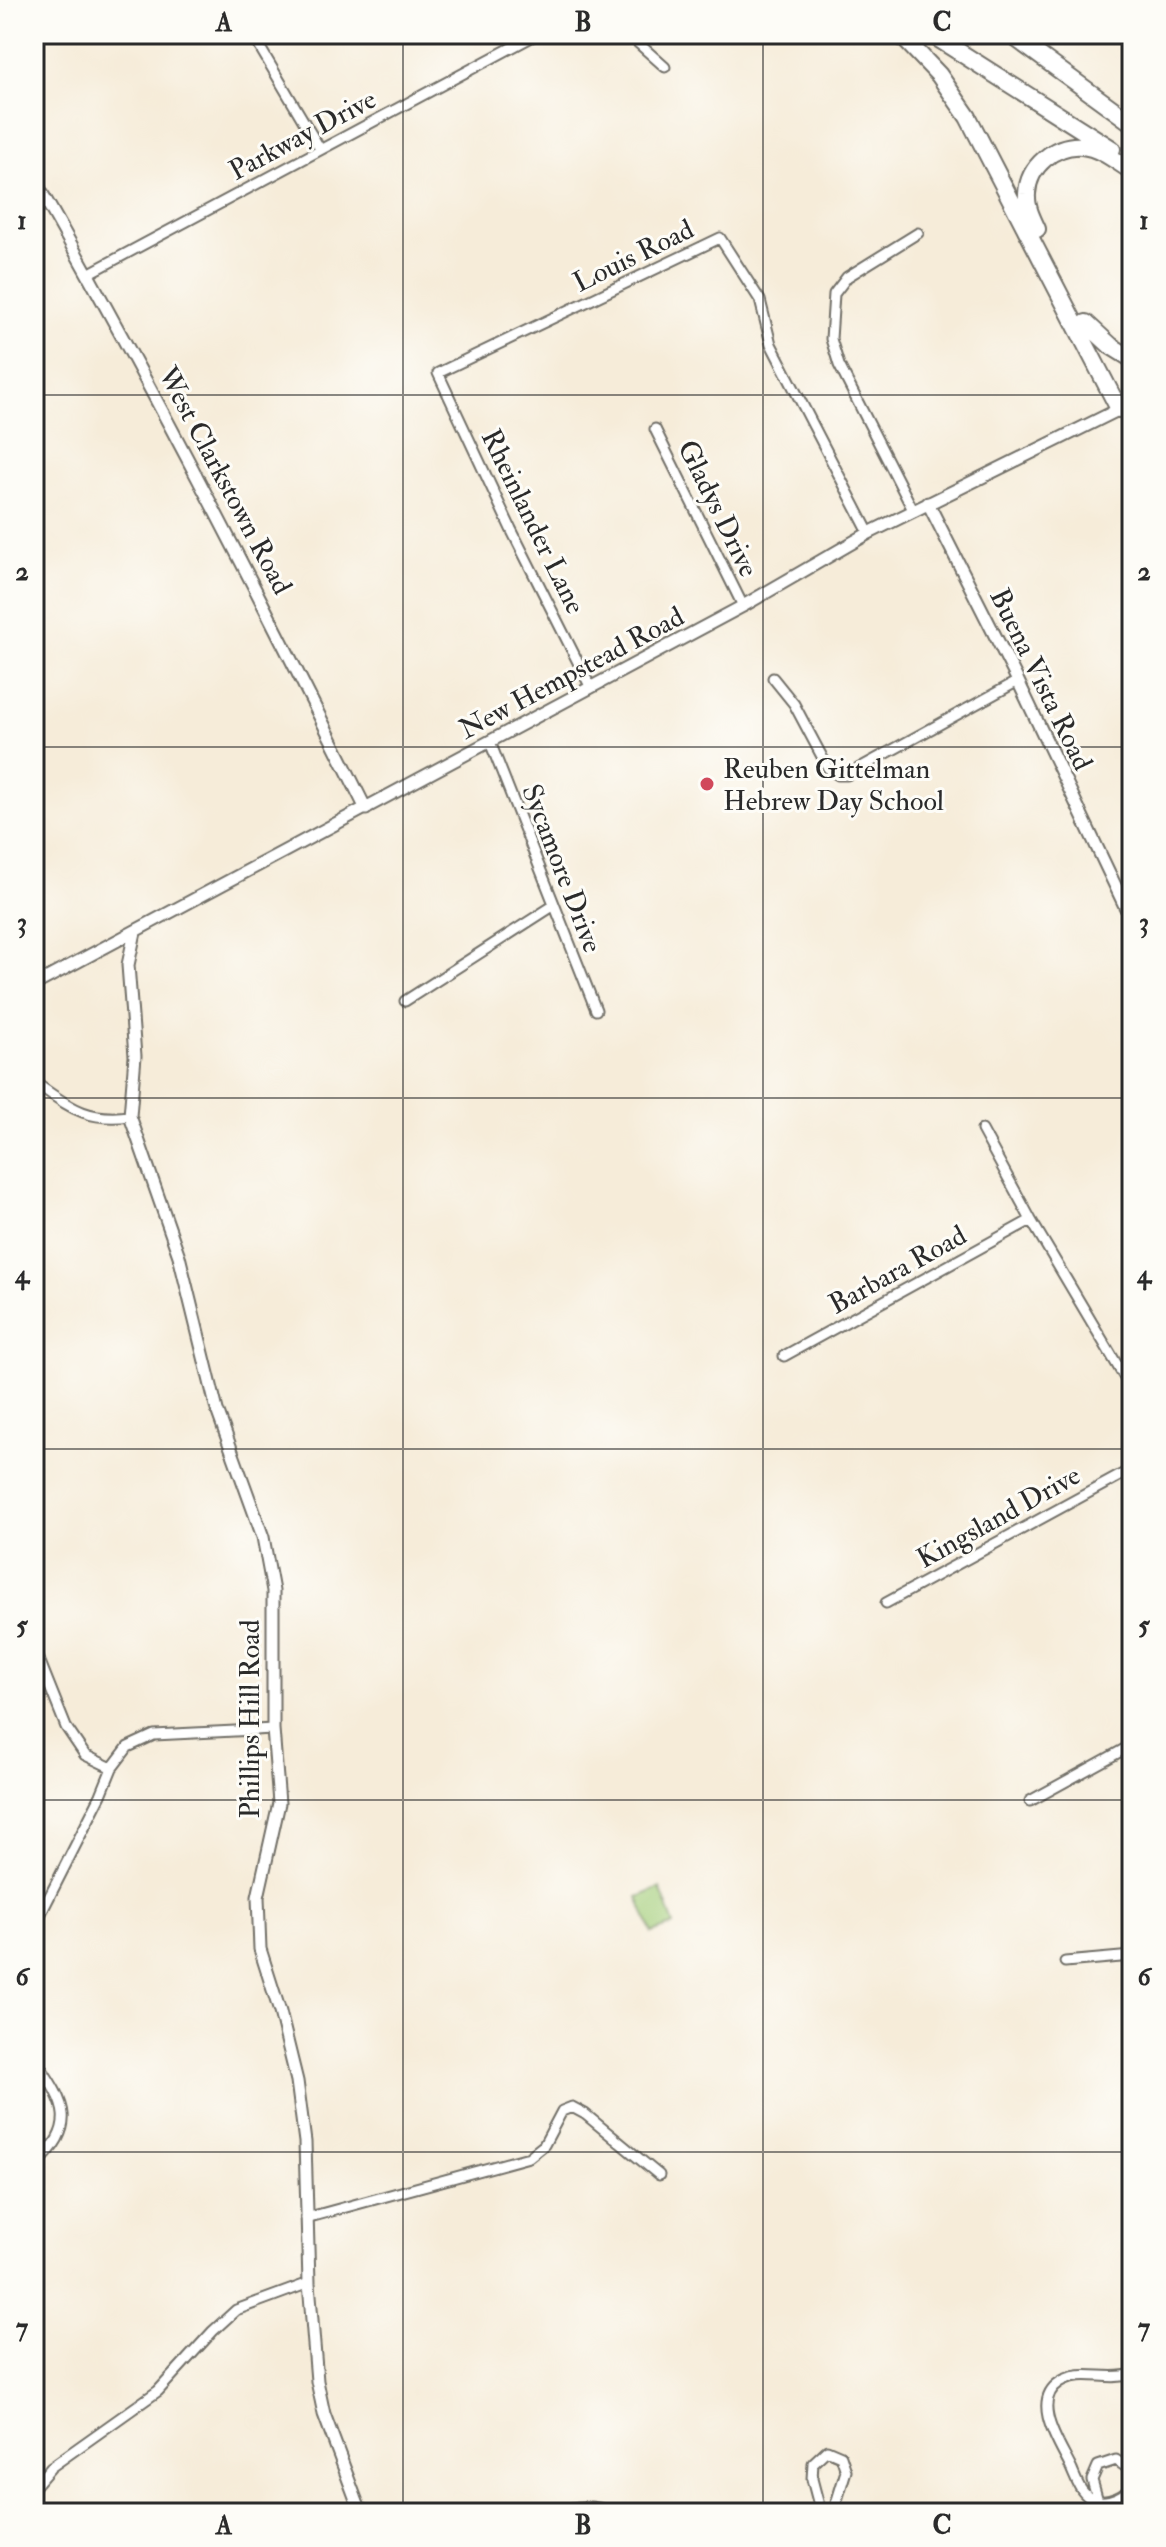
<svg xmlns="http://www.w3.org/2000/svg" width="1166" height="2547" font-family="'IM FELL Double Pica',serif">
<rect width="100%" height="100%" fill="#fdfcf7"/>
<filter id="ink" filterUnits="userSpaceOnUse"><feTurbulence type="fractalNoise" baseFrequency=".0125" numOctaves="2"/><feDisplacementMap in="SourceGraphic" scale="16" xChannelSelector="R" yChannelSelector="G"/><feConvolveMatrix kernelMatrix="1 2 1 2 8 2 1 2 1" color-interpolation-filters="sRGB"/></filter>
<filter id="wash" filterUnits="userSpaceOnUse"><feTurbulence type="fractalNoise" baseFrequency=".006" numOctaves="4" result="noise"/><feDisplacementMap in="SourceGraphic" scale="32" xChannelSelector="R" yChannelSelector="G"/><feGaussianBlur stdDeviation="1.8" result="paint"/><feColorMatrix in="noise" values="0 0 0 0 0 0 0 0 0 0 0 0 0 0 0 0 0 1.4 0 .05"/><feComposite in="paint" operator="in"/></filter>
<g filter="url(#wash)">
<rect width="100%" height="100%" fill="#f6ecd9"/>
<path fill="#a3cd79" stroke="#677c52" stroke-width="2" d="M660 1888 674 1925 652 1933 638 1897Z"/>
</g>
<g filter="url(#ink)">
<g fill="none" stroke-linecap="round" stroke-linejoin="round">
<g stroke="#726f68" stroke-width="13">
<path id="minor" d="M252 34 320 149
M628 34 665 67
M88 274 537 34
M655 429 743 606
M913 510 839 365 831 339 834 294 847 277 918 233
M773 678 794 704 828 768 838 775H847L1018 681
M591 688 511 529 438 373 720 238 760 300 771 344 869 533
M490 742 596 1010
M405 1001 553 906
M34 1082C69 1106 85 1122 130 1116
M982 1130 1031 1220 1132 1390
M784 1356 1031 1220
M886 1603 1132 1469
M34 1647 66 1727 85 1755 112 1768
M1030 1801 1132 1745
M34 1927 101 1795 112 1768 128 1747 154 1735 273 1729
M1065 1962 1132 1956
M34 2057C64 2103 81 2123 34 2167
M306 2218 529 2157 544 2145 562 2111 572 2107 585 2114 659 2175
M1132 2374C1108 2382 1082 2368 1060 2382 1030 2401 1059 2444 1070 2466 1074 2474 1078 2487 1084 2493 1098 2509 1122 2499 1132 2486
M34 2487 51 2467 158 2391 213 2331 236 2310 309 2283
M1098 2501 1092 2480 1098 2466 1116 2460 1129 2469 1132 2475
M554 2513C575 2505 594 2504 614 2513
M821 2513 812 2479 813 2463 827 2450 841 2456 846 2471 833 2513"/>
</g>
<g stroke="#726f68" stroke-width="15">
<path id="tertiary" d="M34 179C152 385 260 596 366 809
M928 503 1018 681 1132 921
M135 932 128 965 135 1056 130 1116 179 1256 217 1410 263 1537 273 1591V1729L279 1803 258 1897 260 1949 280 2012 297 2081 305 2142 309 2283 317 2381 324 2414 361 2513
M34 985 743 606 869 533 1132 403"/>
</g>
<g stroke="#726f68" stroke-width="20">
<path id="motorway" d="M900 34 939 75 968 117 1119 409
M931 34 1112 149
M1010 34 1132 123
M1037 229C1032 218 1026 207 1027 194 1028 166 1055 144 1082 146 1101 148 1117 162 1132 171
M1086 323 1111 346 1132 359"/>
</g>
<use href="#minor" stroke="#fff" stroke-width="9"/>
<use href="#tertiary" stroke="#fff" stroke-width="11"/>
<use href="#motorway" stroke="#fff" stroke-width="16"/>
</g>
</g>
<path fill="none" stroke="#2b2b2b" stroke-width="2" stroke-opacity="0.55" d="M403 34V2513M763 34V2513M34 395H1132M34 747H1132M34 1098H1132M34 1449H1132M34 1800H1132M34 2152H1132"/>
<circle fill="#d1495b" stroke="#fdfcf7" stroke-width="3" cx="707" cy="784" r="8"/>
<g text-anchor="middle" stroke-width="6" stroke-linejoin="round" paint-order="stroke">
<g font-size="28" fill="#2b2b2b" stroke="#fdfcf7">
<text transform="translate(302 134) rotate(-28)" y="10">Parkway Drive</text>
<text transform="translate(633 255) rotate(-26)" y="10">Louis Road</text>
<text transform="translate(226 480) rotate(62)" y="10">West Clarkstown Road</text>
<text transform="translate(719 508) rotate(64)" y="10">Gladys Drive</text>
<text transform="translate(534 521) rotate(64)" y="10">Rheinlander Lane</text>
<text transform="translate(571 672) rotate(-28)" y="10">New Hempstead Road</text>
<text transform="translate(1042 679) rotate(64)" y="10">Buena Vista Road</text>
<text transform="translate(563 868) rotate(69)" y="10">Sycamore Drive</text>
<text transform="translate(897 1269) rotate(-29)" y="10">Barbara Road</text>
<text transform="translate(998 1516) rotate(-29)" y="10">Kingsland Drive</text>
<text transform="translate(249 1719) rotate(-90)" y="10">Phillips Hill Road</text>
</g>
<g font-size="28" fill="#2b2b2b" stroke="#fdfcf7" text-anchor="start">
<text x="723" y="778">Reuben Gittelman<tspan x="723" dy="32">Hebrew Day School</tspan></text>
</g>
</g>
<rect width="1166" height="2547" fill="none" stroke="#fdfcf7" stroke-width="88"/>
<rect x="44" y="44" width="1078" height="2459" fill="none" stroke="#2b2b2b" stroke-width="3"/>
<g font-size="26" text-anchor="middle" font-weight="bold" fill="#2b2b2b">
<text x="224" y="31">A</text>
<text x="583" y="31">B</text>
<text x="942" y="31">C</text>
<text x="22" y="229">1</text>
<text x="1144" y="229">1</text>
<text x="22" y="580">2</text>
<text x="1144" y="580">2</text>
<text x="22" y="931">3</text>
<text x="1144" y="931">3</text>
<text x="22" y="1283">4</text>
<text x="1144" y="1283">4</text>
<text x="22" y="1634">5</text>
<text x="1144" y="1634">5</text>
<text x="22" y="1985">6</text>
<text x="1144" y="1985">6</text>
<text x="22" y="2336">7</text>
<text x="1144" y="2336">7</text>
<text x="224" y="2534">A</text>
<text x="583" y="2534">B</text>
<text x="942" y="2534">C</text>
</g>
</svg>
